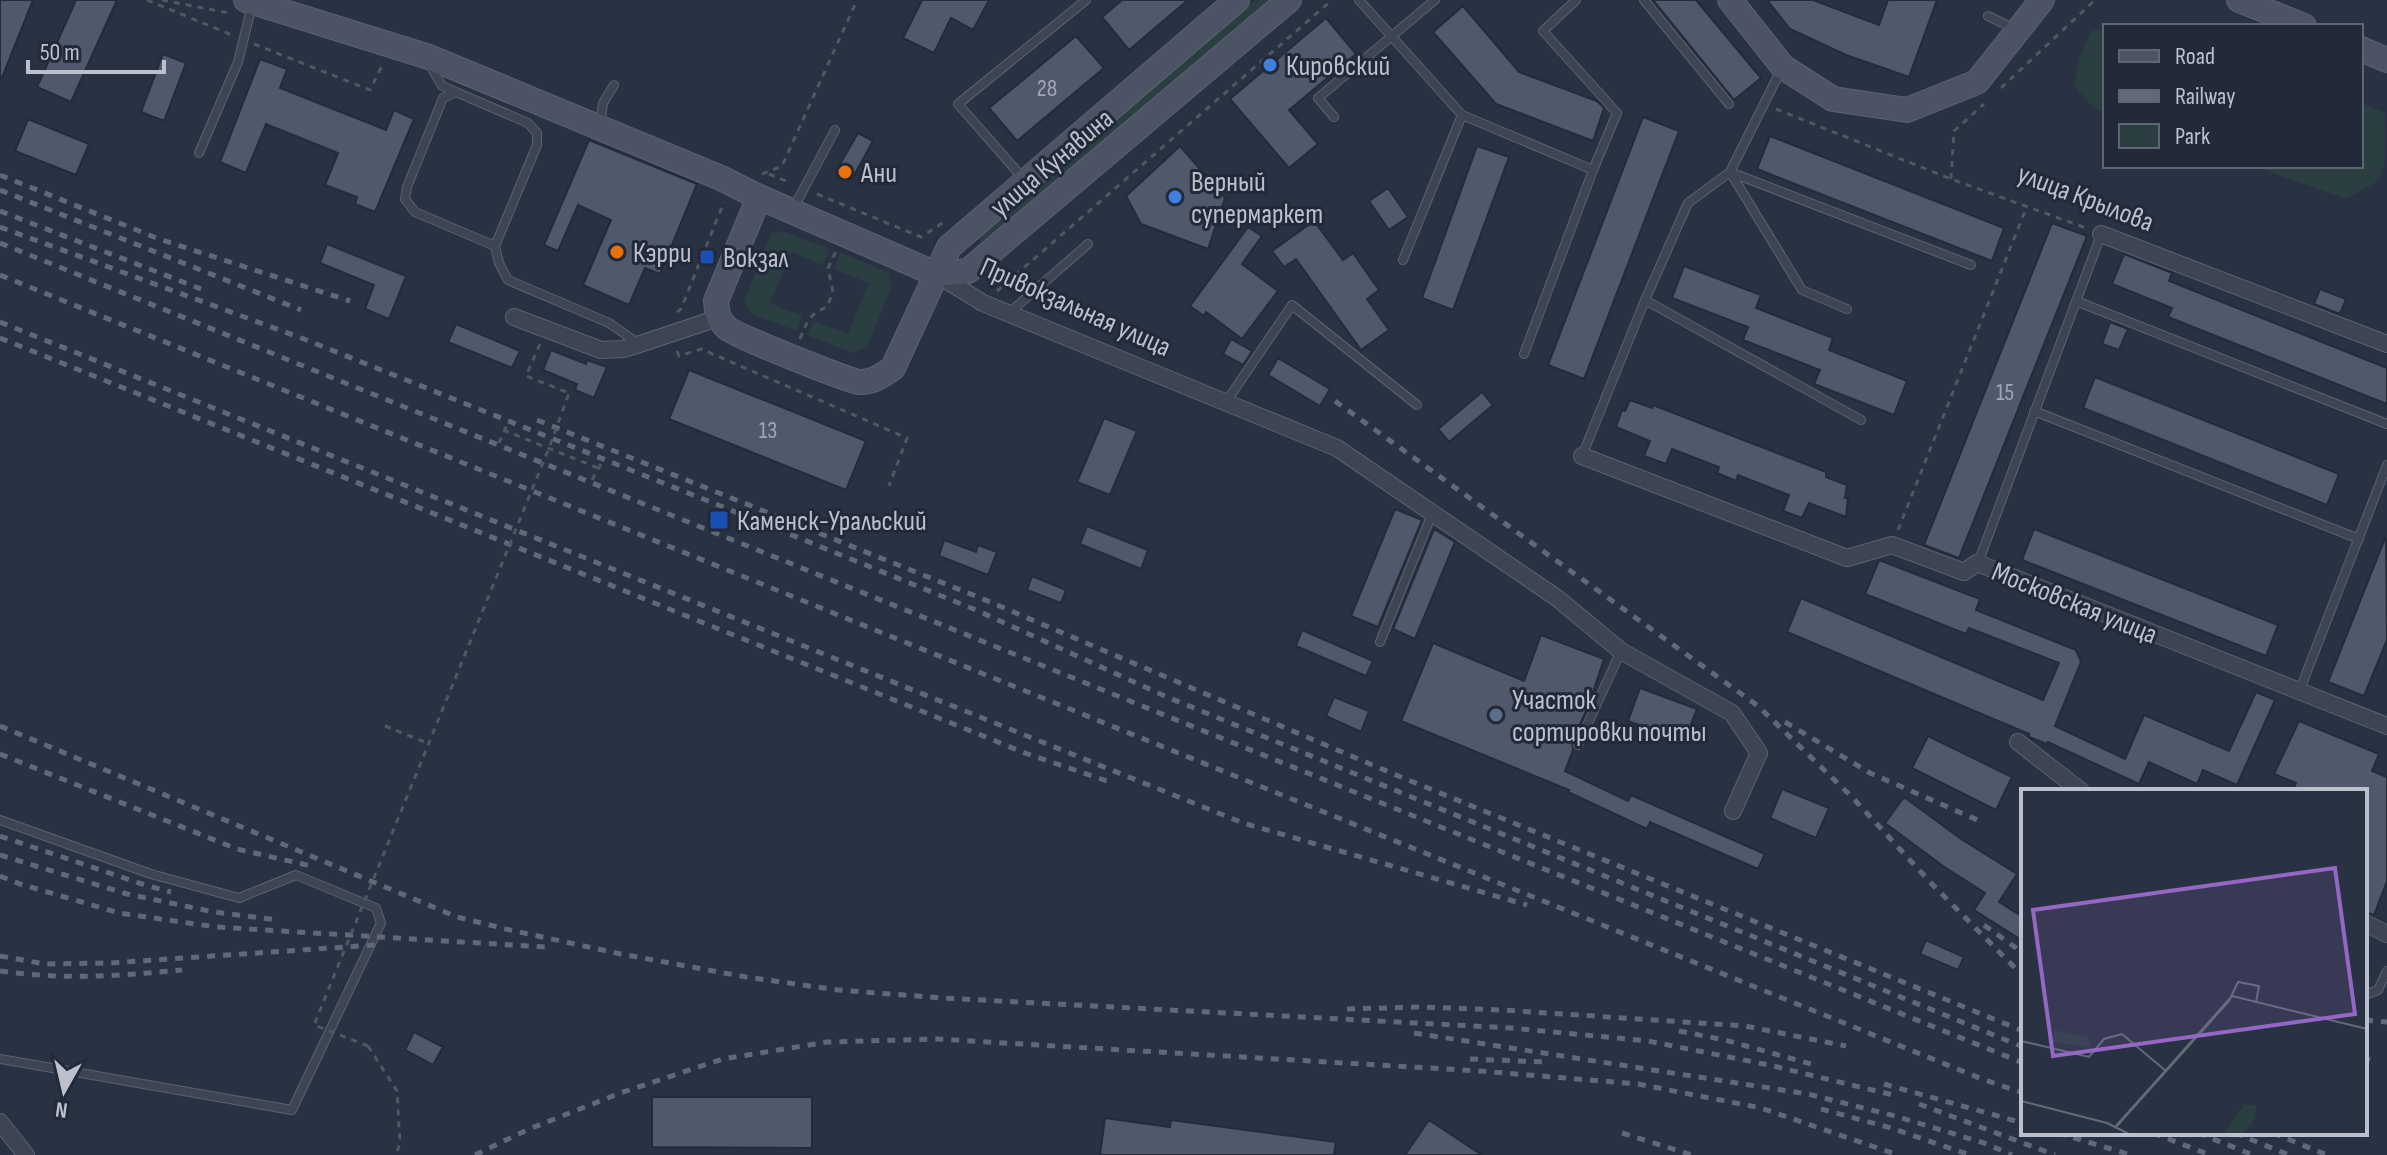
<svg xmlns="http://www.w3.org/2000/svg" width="2387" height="1155" font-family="'Sofia Sans Condensed',sans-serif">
<rect width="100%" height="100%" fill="#293242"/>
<path fill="#2b3f43" d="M1255 0H1269L983 244 976 237Z
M2105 28V113L2095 109 2074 86 2080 56 2092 31Z
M2361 104 2384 112C2387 127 2387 164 2380 178 2373 186 2356 193 2346 199L2254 166H2361Z
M782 231 829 249 823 265 791 252 770 303 802 316 797 331 752 314 744 302 771 234Z
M840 253 888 272 891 287 867 347 853 353 807 335 813 321 848 334 869 283 834 269Z"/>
<path fill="#50586b" stroke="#242b3a" stroke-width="2" d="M0 0H33L1 80H0Z
M76 0H117L71 102 37 87Z
M922 0H989L973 30 951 18 934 53 903 38Z
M1122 0H1188L1129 50 1102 17Z
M1653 0H1696L1761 78 1734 100Z
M1767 0H1813L1879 25 1888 0H1937L1909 77 1846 55 1790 29Z
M1463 6 1519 72 1597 101 1604 108 1593 141 1496 104 1433 32Z
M1326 18 1356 54 1289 110 1318 144 1289 168 1230 99Z
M1076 36 1104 68 1017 141 989 108Z
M163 54 186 63 164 121 141 112Z
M260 59 287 69 280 88 386 130 394 110 414 119 375 212 355 204 357 197 325 185 338 153 266 124 246 173 220 162Z
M1643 117 1679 131 1584 379 1548 365Z
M28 119 89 144 76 175 15 151Z
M858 133 873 141 853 177 837 169Z
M1770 136 2004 228 1992 261 1757 169Z
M589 140 697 184 660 274 645 268 629 305 583 285 611 220 578 205 558 251 544 245Z
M1180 146 1225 198 1208 249 1141 224 1126 196Z
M1477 146 1509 157 1453 310 1422 298Z
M1388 188 1408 217 1389 230 1369 201Z
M1314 221 1343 260 1353 253 1379 290 1367 299 1389 330 1361 350 1296 259 1284 267 1272 251Z
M2052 223 2087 236 1959 558 1924 545Z
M1248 227 1262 236 1242 264 1278 291 1242 339 1206 312 1204 316 1190 306Z
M327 244 406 276 389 319 365 309 374 285 320 263Z
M2124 254 2172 273 2169 281 2387 368V404L2168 317 2172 308 2112 284Z
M1684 266 1761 295 1756 308 1833 338 1829 350 1907 381 1894 415 1814 384 1820 370 1743 340 1748 327 1672 298Z
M2320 289 2346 299 2340 314 2314 304Z
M2110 322 2128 329 2119 350 2102 344Z
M456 324 520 351 512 368 448 342Z
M1231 339 1252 351 1243 365 1223 354Z
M551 350 586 364 587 360 607 367 594 398 575 390 577 384 543 370Z
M1278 358 1330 389 1320 406 1268 375Z
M689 370 866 441 846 490 669 419Z
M2095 377 2339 474 2327 505 2083 408Z
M1482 392 1493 405 1449 442 1438 429Z
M1630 400 1652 408 1653 405 1826 472V477L1847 485 1845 498H1848L1846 517 1809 503 1802 518 1783 511 1789 495 1738 475 1736 481 1717 473 1719 467 1672 449 1666 464 1644 456 1650 441 1616 427 1622 410 1625 411Z
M1104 418 1137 431 1110 495 1077 482Z
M1395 509 1422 520 1378 627 1351 616Z
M1087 526 1148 550 1141 569 1080 544Z
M1434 529 1455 542 1415 639 1393 629Z
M2034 529 2278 625 2266 656 2022 560Z
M2386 536 2387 640 2364 696 2328 682Z
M944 540 976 552 978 545 997 552 988 575 939 556Z
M1879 560 1980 599 1976 610 2076 650 2081 662 2055 726 2125 759 2144 715 2229 751 2256 692 2275 700 2237 785 2203 770 2197 784 2149 762 2139 784 2048 742 2047 744 2029 737V734L1787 632 1801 598 2043 700 2059 663 1969 628 1966 634 1865 594Z
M1032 576 1066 590 1061 603 1027 590Z
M1302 630 1373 661 1366 676 1296 646Z
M1541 635 1604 659 1588 707 1572 742 1573 750 1565 771 1628 801 1631 795 1765 854 1758 869 1650 822 1647 829 1568 792 1569 790 1401 721 1433 643 1524 681Z
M1640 688 1697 709 1684 742 1628 721Z
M1334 697 1369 711 1361 732 1326 716Z
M2299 721 2379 754 2372 771 2387 777V881L2374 915 2365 912V791H2293L2296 783 2274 774Z
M1928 736 2012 777 1996 810 1912 768Z
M1782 789 1829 808 1816 838 1770 818Z
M1904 797 1961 839 2017 874 1999 902 2023 917V941L1974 910 1985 893 1943 866 1885 823Z
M1926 940 1964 957 1958 970 1920 954Z
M414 1032 443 1047 433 1065 405 1050Z
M652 1097H812V1148L652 1147Z
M1105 1118 1170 1127 1171 1120 1336 1142 1334 1155H1100Z
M1429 1120 1482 1155H1405Z"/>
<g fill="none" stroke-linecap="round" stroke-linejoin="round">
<g stroke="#5c6270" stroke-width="10">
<path id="lane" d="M1359 0 1462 115 1593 170
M1644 0 1729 104
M1988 16 2017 30
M429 63 442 86 528 123 537 133V145L495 246 499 263 508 280 609 323 639 344
M456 92 443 98 407 187 405 199 415 212 495 246
M1334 117 1318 98 1435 0
M600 125 603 103 614 85
M199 153 238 62 252 5
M1730 172 1971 265
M1730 172 1802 290 1847 309
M1023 178 958 104 1086 0
M794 207 835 130
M1403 260 1462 115
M1645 300 1861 420
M2076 301 2387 424
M1009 313 1088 244
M1524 354 1593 170 1617 113 1543 31 1576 0
M1226 402 1292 305 1417 405
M2034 411 2359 539
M1582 456 1645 300 1688 203 1730 172 1782 68
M1978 563 2101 235
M1380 642 1432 514
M2299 692 2387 465
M1578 745 1621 651
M0 820 151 874 239 898 296 875 376 908 381 923 292 1110 0 1059
M2365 995 2378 990 2387 971"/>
</g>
<g stroke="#5c6270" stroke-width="18">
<path id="street" d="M2101 234 2387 344
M936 274 983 303 1337 448 1557 598 1621 651 1732 713 1759 753 1733 811
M514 317 601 350 623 349 640 344 718 318
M1582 456 1847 558 1892 545 1964 572 1977 563 2387 726
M2018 742 2081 791
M2365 923 2387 934
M0 1122 26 1155"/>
</g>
<g stroke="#5c6270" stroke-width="26">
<path id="secondary" d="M246 0 429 57 721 178 759 197 936 274 968 271 1289 0
M1730 0 1783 67 1833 99 1907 110 1977 82 2042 0
M2239 0 2304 26
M2361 49 2387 60
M759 197 716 301C717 312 718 320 727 328 733 335 847 380 859 382 872 383 883 375 893 368L949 247 1237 0"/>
</g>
<path stroke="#495b60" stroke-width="3" stroke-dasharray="6 6" stroke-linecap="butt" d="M147 0 232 35
M162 0 229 13
M254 44 370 90 382 66
M2001 88 2095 0
M1776 109 1951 179 2086 228
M762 174 782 166 857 0
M769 174 791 183
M1951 179 1954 131 1984 104
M817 194 921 237 944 222
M997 291 1332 0
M677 312 681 309 724 202
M800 339C806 323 810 313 827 307L833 292 828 268 836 251
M540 344 526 376 569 393
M677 351 679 356 701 349 907 438 889 486
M503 430 598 468
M499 443 507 425
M592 480 601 464
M1898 530 2027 206
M385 726 427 743
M368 1046 397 1091 400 1143 396 1155"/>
<use href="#lane" stroke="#3d4452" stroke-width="8"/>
<use href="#street" stroke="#3d4452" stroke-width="16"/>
<use href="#secondary" stroke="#4c5365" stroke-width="24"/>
<path stroke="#606879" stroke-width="5" stroke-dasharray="8 8" stroke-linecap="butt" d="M0 175 159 239 350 301
M0 190 301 310
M0 211 201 289
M0 227 304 339 723 507 976 610 1167 697 2023 1047
M0 243 2023 1063
M0 275 1982 1079 2023 1093
M0 322 1243 823 1527 905
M0 338 1025 753 1110 782
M1335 401 1758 706 1852 797 1931 883 2023 976
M537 420 983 599 1396 775 2023 1031
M1785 722 1870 773 1982 822
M0 726 457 917 510 930 621 954 746 977 838 990 943 998 1511 1028 1648 1041 1769 1065 1897 1096
M0 754 237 849 311 866
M0 836 145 885 171 892
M0 855 127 894 214 912 278 920
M0 876 20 884 119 913 216 927 545 947
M1984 925 2023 953
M0 956 45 964 110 963 375 945
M0 971C64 980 118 976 182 970
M1347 1009 1422 1007 1502 1010 1745 1026 1846 1046
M2365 1020 2387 1022
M1679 1031 1725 1040 1811 1064
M1414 1033 1808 1094 1895 1116 1984 1143 2012 1155
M2365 1058 2370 1060
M1470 1059 1546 1062
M1884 1084 2023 1123
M1919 1104 2055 1155
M1821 1109 1891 1128 1970 1155
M1622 1133 1692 1155
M2058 1133 2131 1155
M2153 1133 2210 1155
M2198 1133 2253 1155
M2235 1133 2289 1155
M2273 1133 2327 1155
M475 1155 529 1129 623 1092 723 1059 827 1042 937 1039 1480 1071 1638 1084 1761 1108 1898 1155"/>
<path stroke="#495b60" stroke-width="3" stroke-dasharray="6 6" stroke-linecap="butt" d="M368 1046 314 1025 549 448 569 393"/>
</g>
<g fill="#3f7fe0" stroke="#222938" stroke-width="3">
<circle cx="1270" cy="65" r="8"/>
<circle cx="1175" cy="197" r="8"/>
</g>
<g fill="#e8710a" stroke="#222938" stroke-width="3">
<circle cx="845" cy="172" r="8"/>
<circle cx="617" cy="252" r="8"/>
</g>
<g fill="#1a4fb4" stroke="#222938" stroke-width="3">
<rect x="699" y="249" width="16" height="16" rx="4"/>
<rect x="709" y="510" width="20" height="20" rx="4"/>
</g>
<circle fill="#5c6f8a" stroke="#222938" stroke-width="3" cx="1496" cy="715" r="8"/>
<g text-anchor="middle" stroke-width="6" stroke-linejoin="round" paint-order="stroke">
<g font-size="24" fill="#a0a6b4">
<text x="1047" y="96">28</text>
<text x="2005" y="400">15</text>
<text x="768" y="438">13</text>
</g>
<g font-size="28" fill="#bbc0cc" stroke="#222938" text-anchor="start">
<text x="1286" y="75">Кировский</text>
<text x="861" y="182">Ани</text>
<text x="1191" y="191">Верный<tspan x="1191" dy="32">супермаркет</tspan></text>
<text x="633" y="262">Кэрри</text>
<text x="723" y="267">Вокзал</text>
<text x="737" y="530">Каменск-Уральский</text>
<text x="1512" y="709">Участок<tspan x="1512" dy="32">сортировки почты</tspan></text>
</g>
<g font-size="28" fill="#bbc0cc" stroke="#222938">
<text transform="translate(1051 162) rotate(-40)" y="10">улица Кунавина</text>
<text transform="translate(2086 197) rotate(21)" y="10">улица Крылова</text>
<text transform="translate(1076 306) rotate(24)" y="10">Привокзальная улица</text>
<text transform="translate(2075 602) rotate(22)" y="10">Московская улица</text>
</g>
</g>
<g transform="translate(2021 789)">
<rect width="346" height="346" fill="#293242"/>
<path d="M34 241 67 248 69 258 31 253Z" fill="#2b3f43"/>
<path d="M223 316H235L234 330 220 346H201Z" fill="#2b3f43"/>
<path fill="none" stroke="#636b79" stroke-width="2" d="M211 207 346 240M0 252 68 268 83 250 101 245 145 282M0 312 86 334 110 346M95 337 211 207M95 338 208 212 217 193 238 197 235 213"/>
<path fill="#9567c4" fill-opacity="0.15" stroke="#9567c4" stroke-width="4" d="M314 79 334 225 32 267 12 121Z"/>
<rect width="346" height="346" fill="none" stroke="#bbc0cc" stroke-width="4"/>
</g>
<rect x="2103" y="24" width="260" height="144" fill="#222938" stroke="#5f6573" stroke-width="2"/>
<rect x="2119" y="50" width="40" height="12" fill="#4c5365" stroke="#5f6573" stroke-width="2"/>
<text x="2175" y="64" font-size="24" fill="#bbc0cc">Road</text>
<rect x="2119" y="90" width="40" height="12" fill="#606879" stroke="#5f6573" stroke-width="2"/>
<text x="2175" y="104" font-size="24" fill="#bbc0cc">Railway</text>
<rect x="2119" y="124" width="40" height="24" fill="#2b3f43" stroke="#5f6573" stroke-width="2"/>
<text x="2175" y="144" font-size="24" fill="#bbc0cc">Park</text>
<g transform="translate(64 1091) rotate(188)" stroke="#222938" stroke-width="6" paint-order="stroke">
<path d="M0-6L14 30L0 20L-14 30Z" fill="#bbc0cc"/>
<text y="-12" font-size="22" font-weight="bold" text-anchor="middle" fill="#bbc0cc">N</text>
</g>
<path d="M28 60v12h136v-12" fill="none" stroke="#bbc0cc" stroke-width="4"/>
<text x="40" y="60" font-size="24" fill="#bbc0cc" stroke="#222938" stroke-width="6" paint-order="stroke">50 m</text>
</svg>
